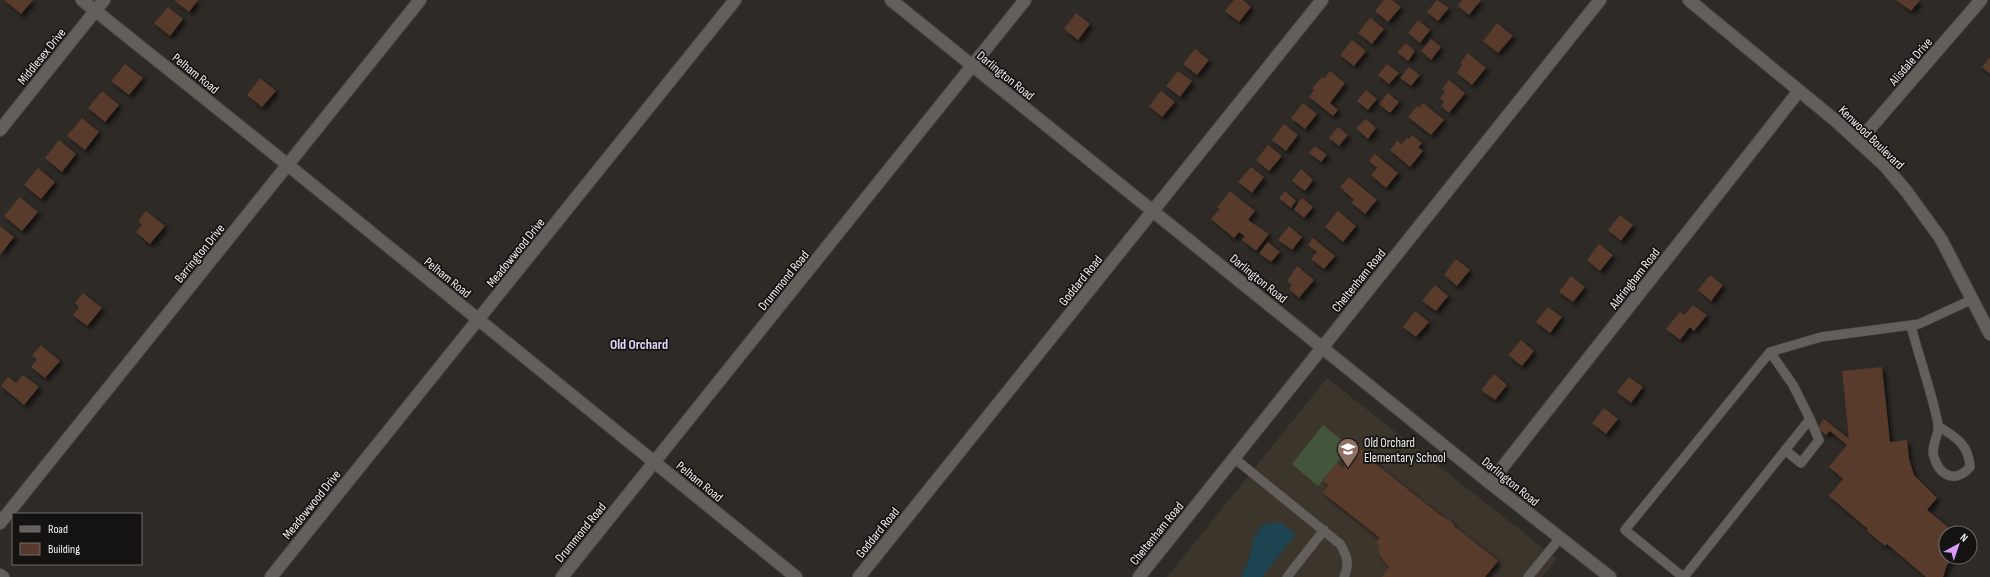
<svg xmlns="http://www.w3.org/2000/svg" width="1990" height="577" font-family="'Sofia Sans Condensed',sans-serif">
<defs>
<filter id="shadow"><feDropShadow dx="3.5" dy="3.5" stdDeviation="2" flood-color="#0009"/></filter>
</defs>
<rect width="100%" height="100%" fill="#2e2b27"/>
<path fill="#3c352c" d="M1327 378 1557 559 1542 577H1167Z"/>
<path fill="#43553a" d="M1323 425 1350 447 1318 486 1292 464Z"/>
<path fill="#1d4451" d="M1280 522 1296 534 1262 577H1241L1249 559 1254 538 1262 525Z"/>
<path fill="#583a2c" filter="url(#shadow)" d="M4 0H33L21 14Z
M174 0H198L189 12Z
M1234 0H1243L1251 7 1239 22 1225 11Z
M1384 0H1392L1401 7 1388 22 1375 11Z
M1437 0 1449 8 1438 21 1427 12Z
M1462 0H1481L1469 15 1458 6Z
M1896 0H1920L1911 11Z
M168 7 183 19 170 36 154 23Z
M1076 13 1090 24 1078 40 1064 29Z
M1370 18 1384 29 1372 44 1358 33Z
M1418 20 1430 30 1420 43 1408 33Z
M1497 23 1513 36 1498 53 1483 41Z
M1431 39 1441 47 1431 60 1421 51Z
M1352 40 1366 51 1354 66 1340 55Z
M1406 43 1415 51 1408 61 1397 52Z
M1195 49 1209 60 1197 75 1183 64Z
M1468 53 1486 68 1472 85 1457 73 1462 65 1460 63Z
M1990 57V74L1982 67Z
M125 64 143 78 129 95 111 81Z
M1387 64 1399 73 1389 84 1378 75Z
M1409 67 1420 75 1411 86 1400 78Z
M1178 71 1192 81 1180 97 1166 86Z
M1330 71 1345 83 1330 103 1338 110 1333 116 1309 97 1314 90 1312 88 1322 77 1324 79Z
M260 78 276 91 262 107 247 95Z
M1449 80 1465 93 1449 113 1441 106 1444 102 1440 98 1445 91 1442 89Z
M1366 90 1377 99 1368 110 1357 101Z
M102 91 119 105 105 122 88 108Z
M1161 91 1175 102 1162 117 1149 106Z
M1388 93 1399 102 1390 113 1379 104Z
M1303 103 1317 114 1305 129 1291 118Z
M1423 103 1444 120 1431 135 1408 117 1417 106 1419 108Z
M82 118 99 132 85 150 67 136Z
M1366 119 1376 128 1368 139 1356 128Z
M1284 124 1298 135 1286 151 1272 140Z
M1338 127 1348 135 1339 146 1329 138Z
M1412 135 1422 143 1418 147 1423 151 1410 167 1390 150 1397 141 1402 144 1407 138 1409 139Z
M59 140 76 154 62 172 45 158Z
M1268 145 1282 156 1269 171 1256 160Z
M1315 146 1327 155 1321 162 1309 153Z
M1375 154 1398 173 1386 188 1371 175 1377 168 1369 161Z
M1251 167 1264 177 1252 193 1238 182Z
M38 168 55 182 41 199 24 185Z
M1301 169 1313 180 1305 191 1292 181Z
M1349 177 1377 200 1365 214 1352 203 1354 200 1340 187Z
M1230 191 1255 211 1248 220 1269 234 1256 251 1242 240 1245 236 1239 232 1234 238 1211 219 1220 209 1217 207Z
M1285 191 1296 201 1291 208 1279 198Z
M20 197 38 212 22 231 4 216Z
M1302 198 1313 207 1304 218 1294 209Z
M146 211 165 226 150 244 136 232 142 225 138 221Z
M1338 211 1356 226 1343 242 1325 227Z
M1620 215 1633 225 1621 241 1608 230Z
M0 226 14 237 0 255Z
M1289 226 1302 237 1292 250 1278 240Z
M1313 238 1335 256 1324 269 1311 259 1317 252 1308 245Z
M1268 242 1280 252 1271 262 1259 253Z
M1599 244 1613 255 1600 271 1587 260Z
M1456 259 1470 270 1457 286 1444 275Z
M1297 266 1314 280 1299 298 1289 289 1292 285 1287 281Z
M1710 275 1723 285 1711 301 1698 290Z
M1571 276 1585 287 1573 302 1559 292Z
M1435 285 1448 296 1436 311 1422 301Z
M83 293 102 308 87 326 73 315 79 307 75 303Z
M1693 305 1707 315 1694 331 1690 327 1680 340 1666 329 1680 312 1684 315Z
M1548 307 1562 317 1550 333 1536 322Z
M1415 311 1429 322 1416 337 1403 327Z
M1521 340 1534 351 1522 366 1508 355Z
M41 345 60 361 45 378 31 367 37 359 32 356Z
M1882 367 1890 442 1907 440 1909 459 1914 475 1937 498 1927 510 1955 533H1946V557H1954L1947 565 1943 577H1926L1887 544 1885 546 1867 531 1868 529 1829 496 1843 479 1829 467 1847 445 1830 431 1826 435 1817 428 1824 419 1849 439 1842 371Z
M1494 374 1507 385 1495 400 1481 390Z
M23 375 39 387 24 405 1 386 8 377 16 383Z
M1629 377 1643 387 1631 403 1617 392Z
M1604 408 1618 419 1606 434 1592 423Z
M1359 447 1377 462 1375 463 1441 516 1451 521 1455 527 1498 561 1485 577H1382L1389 567 1380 555 1377 541 1380 538 1323 493 1329 485 1323 481 1337 463 1343 468Z"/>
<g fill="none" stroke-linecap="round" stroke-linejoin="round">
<g stroke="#4b4845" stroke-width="10">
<path id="lane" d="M1911 326C1919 357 1932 393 1938 424 1940 435 1930 446 1934 457 1940 477 1956 483 1970 467 1969 445 1956 437 1938 426
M1785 450 1801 463 1819 440 1810 419
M1234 458 1340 544C1347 556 1350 564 1344 577
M1287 577 1324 530
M1528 577 1560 538
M1683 577 1625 530 1770 352 1821 337 1919 324 1973 299
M1684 577 1810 419 1793 385 1770 352"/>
</g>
<g stroke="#4b4845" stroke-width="14">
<path id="street" d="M82 0 273 153 796 577
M891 0 1490 483 1610 577
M0 130 104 0
M1859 141 1981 0
M1490 483 1799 91
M0 523 420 0
M0 575 3 577
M271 577 735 0
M562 577 1025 0
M859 577 1322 0
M1139 577 1600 0"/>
</g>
<g stroke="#4b4845" stroke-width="14">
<path id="secondary" d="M1689 0 1836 121 1884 165 1907 192 1941 239 1990 334"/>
</g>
<use href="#lane" stroke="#63605c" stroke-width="9"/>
<use href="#street" stroke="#63605c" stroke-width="12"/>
<use href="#secondary" stroke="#63605c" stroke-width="12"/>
</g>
<defs>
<g id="school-pin" transform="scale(1.15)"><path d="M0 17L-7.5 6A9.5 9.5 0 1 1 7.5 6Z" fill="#8d6e63" stroke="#151312"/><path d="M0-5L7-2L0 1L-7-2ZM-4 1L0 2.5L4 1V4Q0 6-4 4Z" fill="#fff"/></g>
</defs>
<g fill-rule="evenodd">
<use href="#school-pin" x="1348" y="449"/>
</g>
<g text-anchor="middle" stroke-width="3.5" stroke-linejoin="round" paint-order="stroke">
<g font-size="13" fill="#f3f1ee" stroke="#151312">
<text transform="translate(41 56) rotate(-51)" y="5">Middlesex Drive</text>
<text transform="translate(1910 61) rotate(-49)" y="5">Alisdale Drive</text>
<text transform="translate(196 73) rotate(39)" y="5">Pelham Road</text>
<text transform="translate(1006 75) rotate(39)" y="5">Darlington Road</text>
<text transform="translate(1872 137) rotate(44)" y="5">Kenwood Boulevard</text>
<text transform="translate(515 252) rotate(-51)" y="5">Meadowwood Drive</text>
<text transform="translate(199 253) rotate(-51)" y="5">Barrington Drive</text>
<text transform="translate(448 277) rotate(39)" y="5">Pelham Road</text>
<text transform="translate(1259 278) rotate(39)" y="5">Darlington Road</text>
<text transform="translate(1634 278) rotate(-52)" y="5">Aldringham Road</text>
<text transform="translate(783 280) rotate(-51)" y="5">Drummond Road</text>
<text transform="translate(1080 280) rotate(-51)" y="5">Goddard Road</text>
<text transform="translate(1358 280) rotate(-51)" y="5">Cheltenham Road</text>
<text transform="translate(700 481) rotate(39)" y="5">Pelham Road</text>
<text transform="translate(1511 481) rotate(39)" y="5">Darlington Road</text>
<text transform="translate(311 504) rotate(-51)" y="5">Meadowwood Drive</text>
<text transform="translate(580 532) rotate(-51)" y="5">Drummond Road</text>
<text transform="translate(877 532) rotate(-51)" y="5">Goddard Road</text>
<text transform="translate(1156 533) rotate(-51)" y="5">Cheltenham Road</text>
</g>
<g font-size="13" fill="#f3f1ee" stroke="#151312" text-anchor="start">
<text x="1364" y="447">Old Orchard<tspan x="1364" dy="15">Elementary School</tspan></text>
</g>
<g font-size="14" font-weight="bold" fill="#e9d3fc" stroke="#151312">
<text x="639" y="349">Old Orchard</text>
</g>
</g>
<rect x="12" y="513" width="130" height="52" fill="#151312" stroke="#6e6c6a"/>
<rect x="20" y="526" width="20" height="6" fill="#63605c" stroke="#6e6c6a"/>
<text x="48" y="533" font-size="12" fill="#f3f1ee">Road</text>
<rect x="20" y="543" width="20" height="12" fill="#583a2c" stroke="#6e6c6a"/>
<text x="48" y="553" font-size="12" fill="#f3f1ee">Building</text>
<g transform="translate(1958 545) rotate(40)"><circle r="19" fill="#151312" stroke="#6e6c6a"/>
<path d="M0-3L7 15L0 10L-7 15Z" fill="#d39cfd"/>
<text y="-6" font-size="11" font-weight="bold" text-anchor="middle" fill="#f3f1ee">N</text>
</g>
</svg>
